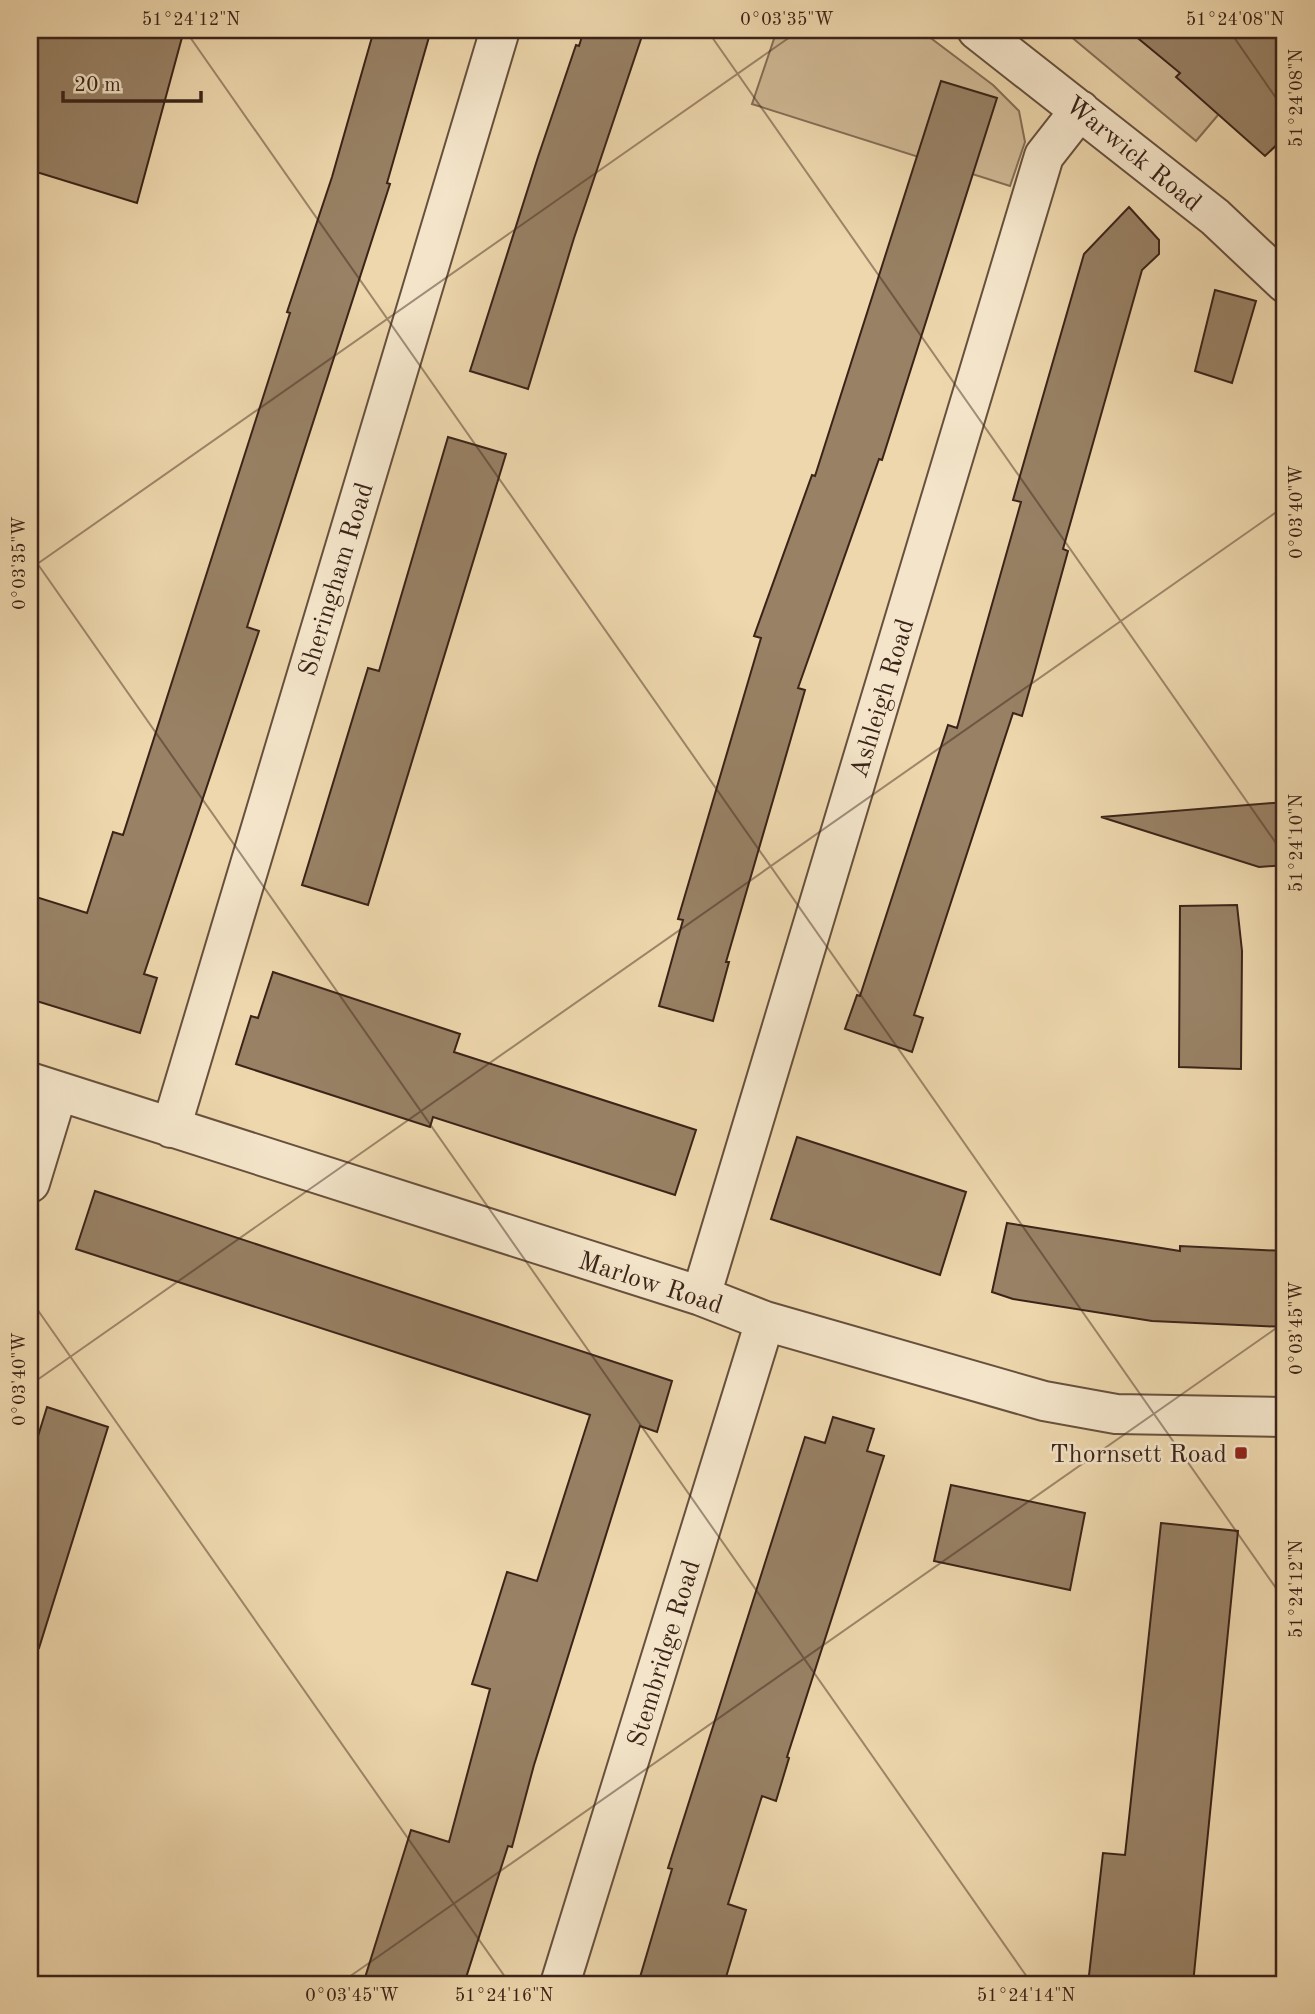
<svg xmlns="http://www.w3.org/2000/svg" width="1315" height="2014" font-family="'Old Standard TT',serif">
<rect width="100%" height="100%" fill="#eed7ad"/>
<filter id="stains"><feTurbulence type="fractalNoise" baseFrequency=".00286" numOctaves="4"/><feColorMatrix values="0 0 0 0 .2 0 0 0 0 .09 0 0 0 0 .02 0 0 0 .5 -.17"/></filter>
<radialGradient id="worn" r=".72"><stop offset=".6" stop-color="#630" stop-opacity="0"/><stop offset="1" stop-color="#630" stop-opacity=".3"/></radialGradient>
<path fill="#cfb894" stroke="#846e56" stroke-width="2" d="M777 30H804L818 34 819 30H920L993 85 1019 111 1025 142 1010 186 752 104Z
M1063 30H1285V36L1196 141Z"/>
<path fill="#988165" stroke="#3a2318" stroke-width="2" d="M30 30H184L137 203 30 170Z
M374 30H431L387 183 390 184 247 627 259 631 144 974 157 978 140 1033 30 999V895L87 913 113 832 123 835 290 313 287 312 332 177Z
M584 30H644L574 238 528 389 470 371 538 157 576 45 579 46Z
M1128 30H1285V137L1265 156 1176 77 1180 73Z
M941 81 997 98 882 460 879 459 798 688 805 690 726 962H729L713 1021 659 1006 683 920 678 919 761 638 754 636 812 475 815 476Z
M1129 207 1159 240V254L1142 270 1063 549 1068 551 1034 674 1022 716 1013 713 914 1015 923 1018 912 1052 845 1029 857 995 860 996 948 725 957 728 1021 502 1013 500 1084 254Z
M1215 290 1256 301 1232 383 1195 371Z
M448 437 506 454 368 905 302 885 368 668 379 671Z
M1285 802V865L1259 867 1101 817Z
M1237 905 1242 951 1241 1069 1179 1067 1180 906Z
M273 972 460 1034 454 1052 696 1130 675 1195 433 1117 430 1127 236 1064 251 1016 258 1018Z
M797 1137 966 1192 940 1275 771 1219Z
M95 1191 672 1381 657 1432 640 1426 534 1765 512 1847 508 1846 464 1984H363L411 1830 449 1842 490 1689 472 1684 507 1572 537 1581 590 1415 76 1249Z
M1007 1223 1180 1251V1246L1285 1251V1327L1152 1321 1013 1299 992 1292Z
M47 1407 108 1427 39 1648 30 1646V1462Z
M833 1417 874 1429 867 1451 884 1456 787 1757 789 1758 776 1801 762 1796 728 1904 746 1910 724 1984H638L672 1869 668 1868 805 1437 825 1443Z
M951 1485 1085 1513 1070 1590 934 1561Z
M1161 1523 1238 1531 1193 1984H1088L1103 1853 1125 1855Z"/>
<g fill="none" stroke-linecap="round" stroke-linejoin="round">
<g stroke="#67503d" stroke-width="42">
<path id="minor" d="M977 30 1215 217 1285 283
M30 1082 701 1296 765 1321 1044 1401 1116 1414 1285 1417
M171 1128 500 30
M30 1183 58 1091
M701 1296 1044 156 1080 110
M560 1984 765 1321"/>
</g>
<use href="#minor" stroke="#f4e5ca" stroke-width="38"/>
</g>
<path fill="none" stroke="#3a2318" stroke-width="2" stroke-opacity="0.45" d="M185 30 1285 1601M707 30 1285 856M1229 30 1285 111M30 553 1032 1984M30 569 800 30M30 1299 510 1984M30 1385 1285 506M339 1984 1285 1322"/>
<rect fill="#8f2418" stroke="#f4e5ca" stroke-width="2.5" x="1234" y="1446" width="14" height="14" rx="3.5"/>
<g text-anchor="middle" stroke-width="5" stroke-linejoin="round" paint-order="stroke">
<g font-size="26" fill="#3a2318" stroke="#f4e5ca">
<text transform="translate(1134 153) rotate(39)" y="9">Warwick Road</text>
<text transform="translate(335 579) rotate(-73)" y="9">Sheringham Road</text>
<text transform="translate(881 698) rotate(-73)" y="9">Ashleigh Road</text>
<text transform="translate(651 1282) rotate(18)" y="9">Marlow Road</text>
<text transform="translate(663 1653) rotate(-73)" y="9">Stembridge Road</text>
</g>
<g font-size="26" fill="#3a2318" stroke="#f4e5ca" text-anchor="end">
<text x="1227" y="1462">Thornsett Road</text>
</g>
</g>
<rect width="1315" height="2014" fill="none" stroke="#eed7ad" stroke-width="77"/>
<path d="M63 91v10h138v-10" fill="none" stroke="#3a2318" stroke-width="3.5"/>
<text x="74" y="91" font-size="21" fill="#3a2318" stroke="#f4e5ca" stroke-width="5" paint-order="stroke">20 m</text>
<rect x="38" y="38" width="1238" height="1938" fill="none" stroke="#3a2318" stroke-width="2.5"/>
<g font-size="18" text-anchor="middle" fill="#3a2318">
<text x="191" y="25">51°24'12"N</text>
<text x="787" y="25">0°03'35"W</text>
<text x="1235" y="25">51°24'08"N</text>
<text transform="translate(1296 98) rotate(-90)" y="6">51°24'08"N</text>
<text transform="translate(1296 512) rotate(-90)" y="6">0°03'40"W</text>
<text transform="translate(19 563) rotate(-90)" y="6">0°03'35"W</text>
<text transform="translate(1296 843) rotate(-90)" y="6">51°24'10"N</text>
<text transform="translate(1296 1328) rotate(-90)" y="6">0°03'45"W</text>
<text transform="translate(19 1379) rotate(-90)" y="6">0°03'40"W</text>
<text transform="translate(1296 1589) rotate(-90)" y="6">51°24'12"N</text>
<text x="352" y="2001">0°03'45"W</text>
<text x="504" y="2001">51°24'16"N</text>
<text x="1026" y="2001">51°24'14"N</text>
</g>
<rect width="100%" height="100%" filter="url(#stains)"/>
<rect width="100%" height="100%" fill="url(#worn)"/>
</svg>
